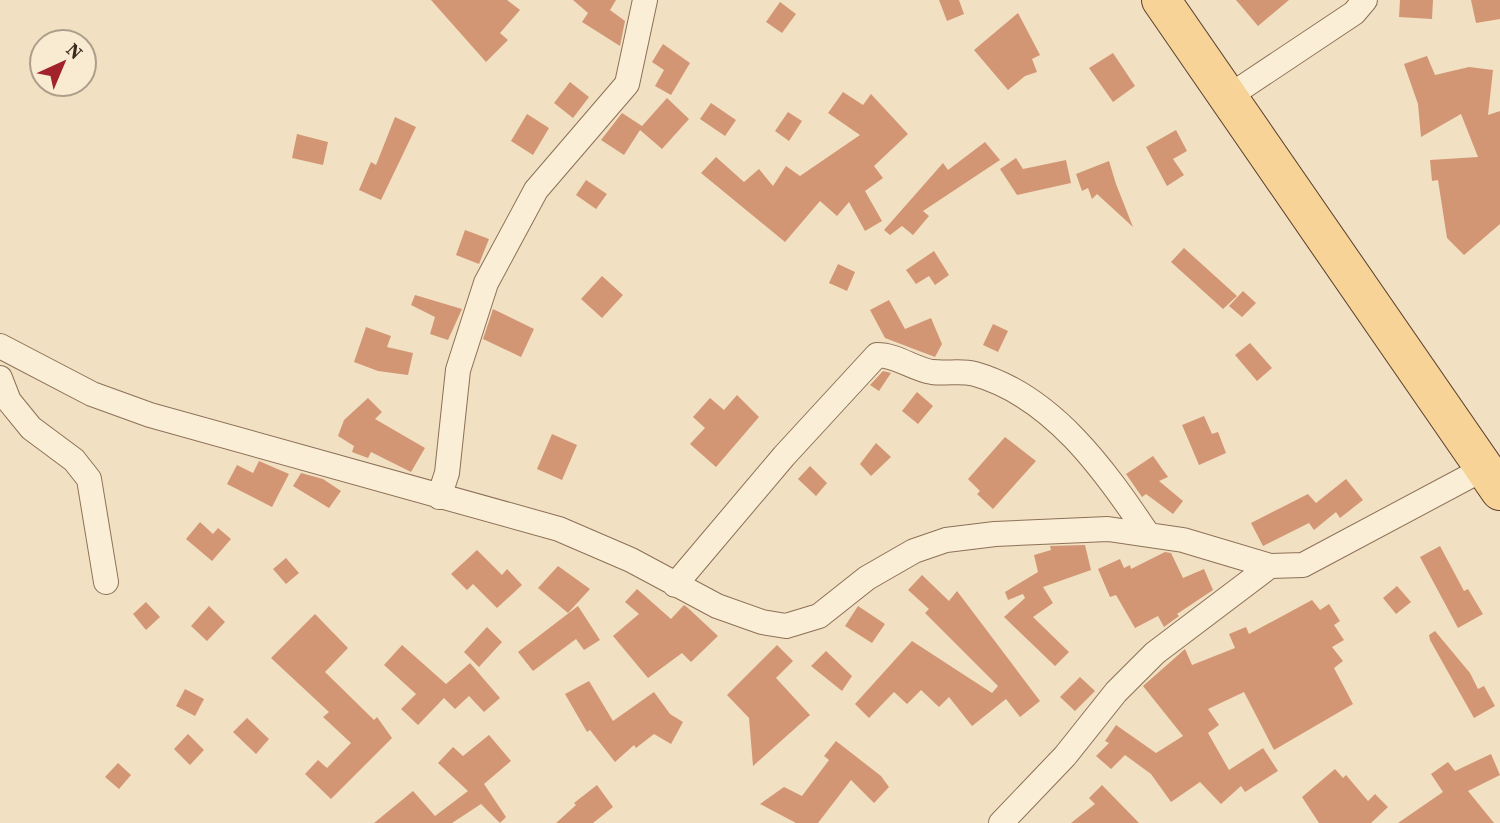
<svg xmlns="http://www.w3.org/2000/svg" width="1500" height="823" font-family="'Source Serif 4',serif">
<rect width="100%" height="100%" fill="#f1e0c2"/>
<path fill="#d39674" d="M431 0H507L520 10 500 33 508 40 486 62Z
M573 0H616L610 10 625 21 620 46 582 22 588 13Z
M939 0H959L964 14 947 21Z
M1236 0H1289L1258 26Z
M1400 0H1433L1432 19 1399 17Z
M1471 0H1500V19L1476 23Z
M780 2 796 14 782 33 766 22Z
M1018 13 1040 55 1032 59 1037 72 1025 76 1008 90 974 50Z
M663 44 690 63 671 95 655 86 664 70 652 62Z
M1113 53 1135 86 1113 102 1089 68Z
M1427 56 1435 75 1469 67 1493 70 1488 115 1500 111V224L1464 255 1447 238 1438 180 1432 181 1430 160 1478 157 1461 114 1421 137 1418 104 1404 64Z
M570 82 589 97 573 118 554 103Z
M843 92 863 105 871 94 908 134 874 166 883 178 865 191 882 221 865 231 849 202 837 216 820 201 785 242 701 173 716 157 744 182 759 169 773 186 786 166 800 176 860 135 828 113Z
M667 98 689 119 662 149 640 130 624 155 601 140 622 113 642 126Z
M711 103 736 120 725 136 700 119Z
M788 112 802 121 789 141 775 131Z
M527 114 549 128 533 155 511 141Z
M395 117 416 127 381 200 359 190 371 162 376 165Z
M1176 130 1187 151 1173 159 1184 175 1167 186 1146 147Z
M297 134 328 142 323 165 292 158Z
M985 142 1000 160 923 211 929 216 913 235 902 226 890 235 884 230 943 163 948 170Z
M1016 158 1023 169 1066 160 1071 183 1017 195 1000 169Z
M1109 161 1116 184 1133 227 1097 194 1092 199 1088 188 1082 191 1076 174Z
M586 180 607 194 596 209 576 195Z
M465 230 489 239 479 264 456 255Z
M1184 248 1237 296 1223 309 1171 262Z
M934 251 949 275 935 285 929 276 916 284 906 270Z
M838 264 855 272 847 291 829 283Z
M602 276 623 295 602 318 581 299Z
M1243 291 1256 303 1242 317 1229 306Z
M415 295 462 309 448 340 430 334 435 317 411 305Z
M889 300 905 329 931 318 942 344 935 357 885 338 870 310Z
M493 309 534 329 521 357 483 339Z
M993 324 1008 331 998 352 983 345Z
M366 327 391 336 387 347 413 353 408 375 378 371 354 362Z
M1250 343 1272 368 1257 381 1235 355Z
M883 371 891 373 879 391 870 385Z
M917 392 933 406 918 424 902 411Z
M737 395 759 417 716 467 690 444 705 428 693 417 710 398 724 410Z
M368 398 382 412 375 419 425 448 411 472 371 452 368 458 352 452 354 446 338 436 344 420Z
M1204 416 1212 434 1218 432 1226 453 1199 465 1182 425Z
M552 434 577 445 562 480 537 469Z
M1005 437 1036 461 993 509 977 494 980 491 968 479Z
M876 443 891 457 871 476 860 464Z
M1153 456 1168 477 1159 481 1183 501 1173 514 1146 494 1142 497 1126 474Z
M259 461 289 474 272 507 227 484 237 465 253 473Z
M810 466 827 483 816 496 798 479Z
M301 473 323 479 341 491 329 508 293 486Z
M1346 479 1363 500 1340 518 1336 512 1314 530 1309 523 1263 546 1251 523 1308 494 1316 503Z
M200 522 213 534 218 528 231 539 212 561 186 539Z
M1085 545 1091 570 1043 587 1053 603 1033 617 1069 652 1055 666 1004 617 1025 598 1023 594 1008 600 1005 592 1038 572 1034 555 1051 550 1050 546Z
M1440 546 1464 591 1468 589 1483 614 1458 628 1420 557Z
M477 550 502 575 507 569 522 585 497 608 473 584 467 590 451 574Z
M1165 552 1171 553 1183 578 1204 569 1213 590 1177 614 1179 616 1164 627 1158 616 1135 628 1116 595 1110 597 1098 569 1120 559 1124 568 1130 565 1131 569Z
M286 558 299 573 286 584 273 569Z
M558 566 590 589 568 613 538 588Z
M922 575 949 601 957 591 1040 701 1020 717 1006 699 972 726 949 697 939 707 921 690 907 704 894 692 869 718 855 704 912 641 992 693 998 686 925 613 929 609 908 590Z
M1397 586 1411 602 1396 614 1383 598Z
M637 589 671 619 684 605 688 608 718 636 691 662 682 653 648 678 613 636 639 614 625 602Z
M1312 600 1320 610 1329 604 1340 621 1334 625 1344 640 1332 647 1343 661 1334 668 1353 704 1274 750 1244 692 1208 709 1219 725 1208 733 1229 770 1263 748 1278 771 1245 792 1241 786 1221 804 1200 782 1171 802 1151 774 1125 755 1111 769 1096 756 1109 743 1105 741 1116 725 1156 753 1183 736 1143 686 1185 649 1192 665 1235 648 1229 634 1246 627 1249 634Z
M146 602 160 617 146 630 133 614Z
M209 606 225 622 207 641 191 626Z
M578 606 600 640 584 650 576 639 533 671 518 652Z
M858 606 885 624 872 643 845 626Z
M315 614 348 648 325 672 374 720 377 717 392 738 331 799 305 774 318 760 327 768 351 743 323 717 329 712 271 658Z
M487 627 502 642 479 667 464 652Z
M1435 631 1470 673 1478 689 1484 686 1495 706 1474 718 1430 640 1429 635Z
M402 645 446 684 470 663 500 698 484 712 469 696 455 709 444 698 418 725 401 709 416 694 384 665Z
M777 645 793 661 776 678 810 715 753 766 749 718 727 695Z
M826 651 852 676 842 691 811 666Z
M1080 677 1095 691 1075 711 1060 697Z
M589 681 613 721 654 692 670 714 683 722 671 744 654 734 636 748 634 745 615 762 590 730 587 732 565 694Z
M185 689 204 699 195 716 176 706Z
M247 718 269 739 256 754 233 732Z
M188 734 204 750 190 765 174 749Z
M489 735 511 761 484 784 506 817 500 823 481 804 452 823H374L413 791 435 816 468 791 438 763 453 747 463 756Z
M836 741 881 776 889 787 874 803 851 780 818 823H796L760 804 784 787 802 796 829 760 824 756Z
M1491 754 1500 775 1468 791 1494 823H1398L1443 792 1431 774 1448 762 1455 771Z
M118 763 131 775 119 789 105 777Z
M1335 769 1343 778 1346 775 1368 801 1375 794 1388 807 1371 823H1319L1302 797Z
M597 785 613 807 593 823H556L576 805 574 803Z
M1102 785 1139 823H1071L1095 804 1089 798Z"/>
<g fill="none" stroke-linecap="round" stroke-linejoin="round">
<g stroke="#8d7057" stroke-width="26">
<path id="minor" d="M1228 97 1354 13 1365 0
M0 346 92 394 150 415 559 529 631 560 717 606 762 622 786 626 819 616 867 578 914 551 946 540 995 534 1108 529 1183 540 1270 566 1303 565 1485 468
M0 378 9 401 31 428 74 460 89 479 106 582
M439 497 447 473 458 370 486 283 536 190 627 84 645 0
M675 585 784 456 877 355C897 355 913 369 932 372 947 374 960 370 975 374 1052 396 1104 469 1147 533
M1001 823 1065 756 1116 692 1155 653 1270 566"/>
</g>
<g stroke="#5a3f2c" stroke-width="40">
<path id="primary" d="M1161 0 1500 491"/>
</g>
<use href="#minor" stroke="#fbeed6" stroke-width="24"/>
<use href="#primary" stroke="#f7d397" stroke-width="38"/>
</g>
<g transform="translate(63 63) rotate(44)"><circle r="33" fill="#f8ebd2" stroke="#ac9e8a" stroke-width="2"/>
<path d="M0-5L12 26L0 18L-12 26Z" fill="#a1222b"/>
<text y="-10" font-size="19" font-weight="bold" text-anchor="middle" fill="#3b2a1d">N</text>
</g>
</svg>
